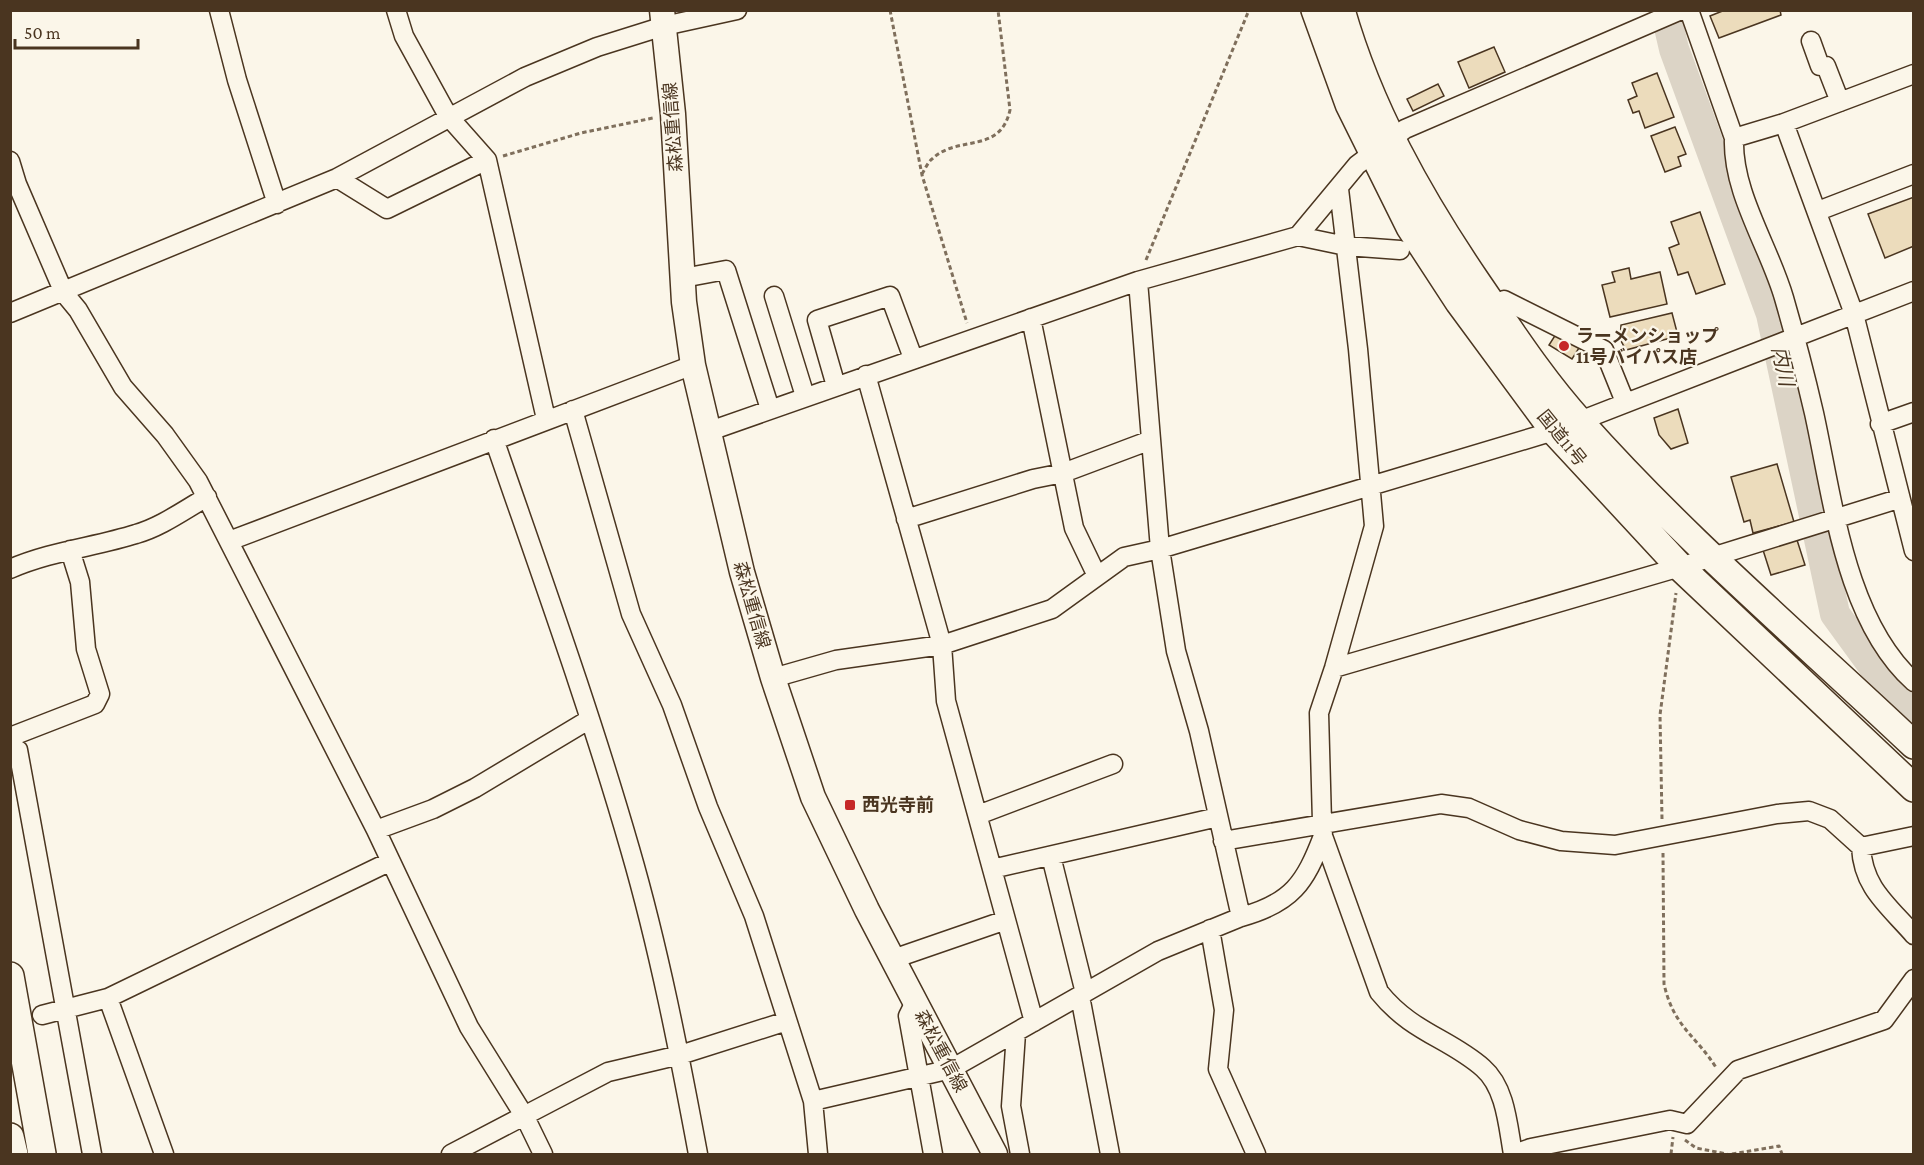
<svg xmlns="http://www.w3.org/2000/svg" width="1924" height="1165" font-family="'Crimson Pro','Noto Sans JP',serif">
<rect width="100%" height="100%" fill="#fbf6e9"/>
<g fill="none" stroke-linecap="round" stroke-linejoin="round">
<path stroke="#dcd4c6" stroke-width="30" d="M1665 10 1674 49 1771 314 1835 614 1878 673 1914 708"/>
</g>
<path fill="#ecdcbc" stroke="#4a3520" stroke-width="1.5" d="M1725 10H1780L1781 15 1719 38 1710 16Z
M1494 47 1505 72 1469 88 1458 62Z
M1657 73 1674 117 1645 128 1639 111 1633 113 1628 100 1637 96 1632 83Z
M1438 84 1444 96 1413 111 1407 99Z
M1675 127 1686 154 1678 157 1681 166 1665 172 1651 136Z
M1914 197V246L1885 258 1868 214Z
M1700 212 1725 284 1696 294 1688 272 1678 275 1669 248 1679 244 1671 222Z
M1629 268 1631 279 1660 272 1667 304 1610 317 1602 285 1615 282 1612 272Z
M1672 313 1678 336 1626 350 1620 339 1621 325Z
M1556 334 1579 348 1572 359 1549 345Z
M1678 409 1688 443 1671 449 1659 435 1654 418Z
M1777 464 1794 522 1753 533 1750 520 1744 522 1731 477Z
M1797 540 1805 565 1771 575 1763 550Z"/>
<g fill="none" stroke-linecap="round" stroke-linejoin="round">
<g stroke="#4a3520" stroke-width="21">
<path id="minor" d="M219 10 237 80 277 204
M396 10 404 36 448 116 487 160 546 419
M1689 10 1734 138 1784 123 1854 314 1914 551
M1811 41 1820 66H1826L1840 102
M1784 123 1914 74
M1734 138C1732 193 1769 246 1784 298 1795 336 1805 374 1814 413 1833 499 1845 620 1914 682
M10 161 17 184 64 293 78 310 123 387 165 435 198 481 376 830 469 1027 525 1117 543 1154
M337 178 387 209 487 160
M1339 189 1358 349 1374 526 1334 668 1319 713 1322 822 1323 836 1379 992C1412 1033 1449 1038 1483 1068 1506 1088 1508 1127 1513 1154
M1818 211 1914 174
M1298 236 1346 246 1400 250
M683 278 726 270 770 409
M774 296 805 396
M1494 307 1504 300 1604 350 1625 402
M10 313 337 178 525 77 597 47 664 26 737 10
M1031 318 1074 528 1097 576
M866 375 942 645 946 701 1034 1022
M836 386 817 320 890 296 913 358
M573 410 631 614 672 705 708 807 754 916 813 1101 818 1154
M1880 424 1914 412
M707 432 1138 281 1298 236 1357 165 1405 129 1681 10
M494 439C541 575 590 710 630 849 659 949 679 1052 698 1154
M906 519 1033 479 1063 473 1151 440
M229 541 693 365
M10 569C51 551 95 547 136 534 161 527 184 510 207 497
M1334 668 1680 567 1898 499
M773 678 836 660 942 645 1052 609 1124 557 1160 549 1554 431 1914 291
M10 737 95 704 100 694 86 649 80 582 70 550
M10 746 18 750 92 1154
M978 815 1113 764
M376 830 433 809 475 788 590 719
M1223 841 1441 804 1469 808 1519 830 1561 841 1615 845 1777 814 1809 811 1830 819 1861 847 1914 836
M1861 847C1863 888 1888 905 1914 935
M1051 856 1085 993
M992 869 1218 817
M1241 917C1292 903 1305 883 1323 836
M1210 929 1224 1010 1218 1069 1256 1154
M893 959 1006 920
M1080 996 1110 1154
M108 998 164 1154
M915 1002 908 1016 933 1154
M42 1015 108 998 389 862
M1016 1033 1011 1106 1020 1154
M813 1101 951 1069 1158 951 1241 917 1199 731 1176 651 1160 549 1138 281
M451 1154 608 1072 680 1055 787 1021
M1514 1154 1531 1148 1670 1120 1687 1124 1738 1070 1884 1020 1914 979"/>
</g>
<g stroke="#4a3520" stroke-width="27">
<path id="major" d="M662 10 673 114 684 302 693 365 742 572 773 678 813 797 867 910 995 1154"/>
</g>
<g stroke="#4a3520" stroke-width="30">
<path id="highway" d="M1315 10 1349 104 1410 227 1459 302 1554 431 1680 567 1914 788
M1341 10C1369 108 1419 197 1476 281 1509 329 1541 379 1580 422 1683 538 1801 638 1914 745
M10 976 42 1154
M10 1137 14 1154"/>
</g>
<path stroke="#7f6f5c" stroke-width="3" stroke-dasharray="4.5 3" stroke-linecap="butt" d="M890 10 922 175 967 323
M503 156 581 133 653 118
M922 174C925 169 928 162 932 159 958 134 1000 155 1010 110L998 10
M1146 260 1249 10
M1662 819 1660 715 1676 593
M1663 853 1664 984C1674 1028 1696 1035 1717 1069
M1685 1140 1696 1148 1727 1154
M1671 1154 1673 1137
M1732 1154 1779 1146 1782 1154"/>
<use href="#minor" stroke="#fbf6e9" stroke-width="18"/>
<use href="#major" stroke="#fbf6e9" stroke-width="24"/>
<use href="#highway" stroke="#fbf6e9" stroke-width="27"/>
</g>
<g fill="#c62828" stroke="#fbf6e9" stroke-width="2">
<circle cx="1564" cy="346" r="6"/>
<rect x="844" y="799" width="12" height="12" rx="3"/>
</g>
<g text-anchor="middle" stroke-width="4.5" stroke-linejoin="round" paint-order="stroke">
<g font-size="18" fill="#4a3520" stroke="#fbf6e9">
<text transform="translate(673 127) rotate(-94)" y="6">森松重信線</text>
<text transform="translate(1562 438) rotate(51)" y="6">国道11号</text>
<text transform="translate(752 605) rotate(74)" y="6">森松重信線</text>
<text transform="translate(941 1051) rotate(62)" y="6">森松重信線</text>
</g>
<g font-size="18" font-weight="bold" fill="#4a3520" stroke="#fbf6e9" text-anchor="start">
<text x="1576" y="342">ラーメンショップ<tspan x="1576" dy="21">11号バイパス店</tspan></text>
<text x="862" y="811">西光寺前</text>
</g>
<g font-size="20" font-style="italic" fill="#4a3520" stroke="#fbf6e9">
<text transform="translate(1783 366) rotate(78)" y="7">内川</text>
</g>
</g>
<rect width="1924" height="1165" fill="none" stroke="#4a3520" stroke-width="24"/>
<path d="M15 39v9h123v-9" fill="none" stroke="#4a3520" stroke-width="3"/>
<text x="24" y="39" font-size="18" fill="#4a3520" stroke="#fbf6e9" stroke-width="4.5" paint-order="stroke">50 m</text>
</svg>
